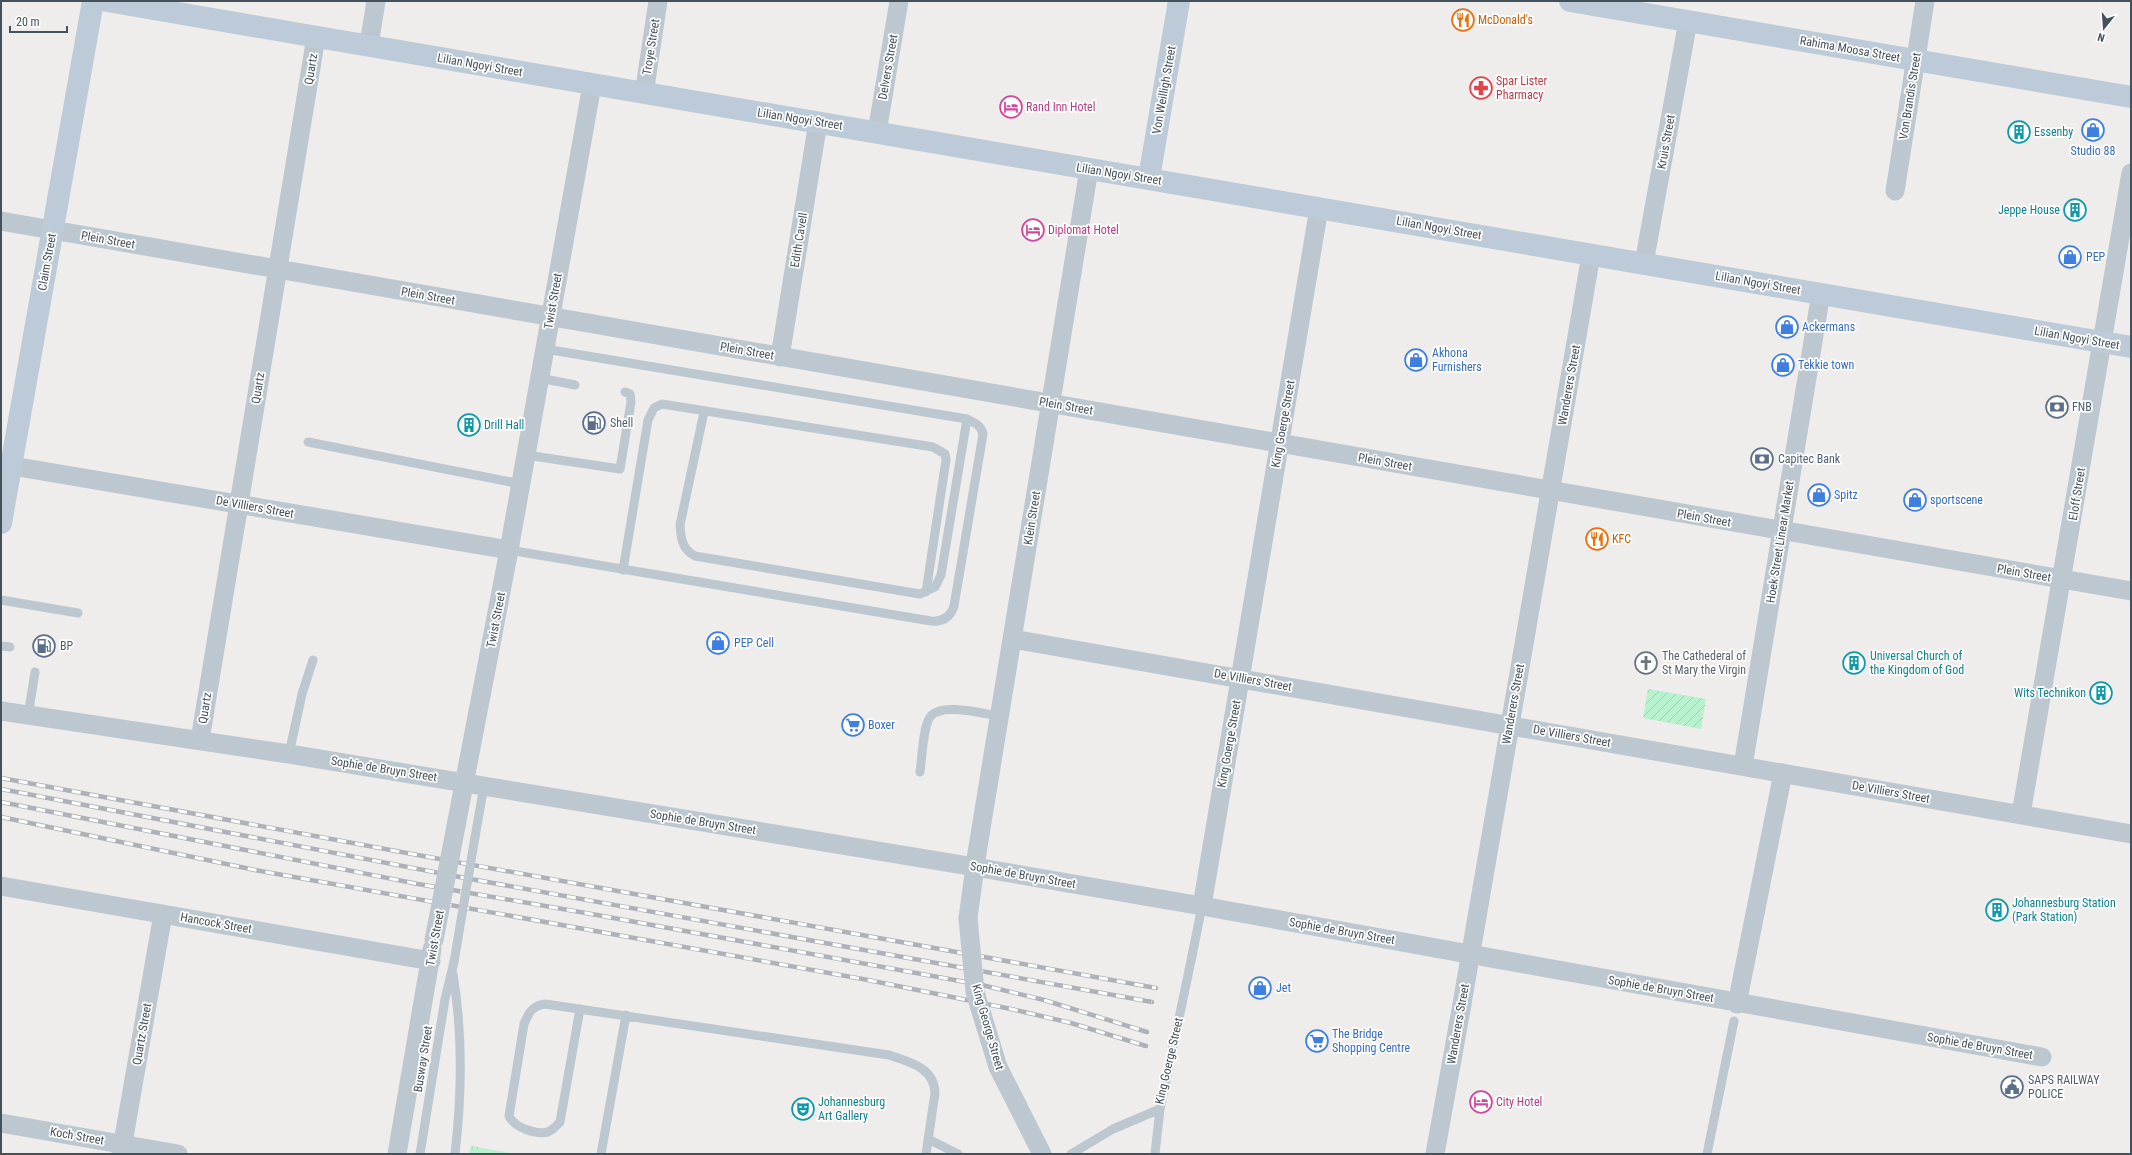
<svg xmlns="http://www.w3.org/2000/svg" width="2132" height="1155" font-family="'Roboto Condensed',sans-serif">
<defs>
<pattern id="park-crowns" width="20" height="18" patternUnits="userSpaceOnUse"><rect width="20" height="18" fill="#b7f1cd"/><path d="M2 6a3 3 0 1 1 6 0M12 15a3 3 0 1 1 6 0" fill="none" stroke="#9fd0b2"/></pattern>
<pattern id="garden-furrows" width="10" height="10" patternUnits="userSpaceOnUse"><rect width="10" height="10" fill="#b7f1cd"/><path d="M-1 1l2-2M0 10L10 0M9 11l2-2" fill="none" stroke="#9fd0b2"/></pattern>
</defs>
<rect width="100%" height="100%" fill="#efecec"/>
<path fill="url(#park-crowns)" d="M471 1146 516 1154H469Z"/>
<path fill="url(#garden-furrows)" d="M1648 689 1706 699 1701 729 1643 718Z"/>
<g fill="none" stroke-linecap="round" stroke-linejoin="round">
<path stroke="#bcc7d0" stroke-width="9" d="M540 378 575 385
M704 412 680 525C681 539 682 549 695 556L920 594 935 587 941 575 967 419
M308 442 521 484
M526 455 620 469 631 402 630 394 625 392
M509 550 931 621C942 622 950 618 954 606L983 434C981 425 975 423 967 419L545 349
M623 570 648 420 654 408 662 404 933 447 945 454 946 460 926 592
M1 600 78 613
M1 646 10 647
M28 716 35 672
M289 754 302 694 313 660
M920 772C922 758 923 727 930 717 941 702 984 714 999 716
M475 837 484 786
M1192 956 1202 906
M453 974C463 1034 462 1094 455 1154
M580 1009 560 1122C556 1126 553 1130 548 1132 535 1135 514 1127 509 1116L524 1024C529 1012 532 1006 545 1004L889 1055C909 1062 934 1067 935 1093L926 1154
M928 1139 958 1154
M420 1154 445 999 454 962
M601 1154 626 1015
M1071 1154 1113 1129 1160 1109 1161 1104
M1155 1154 1160 1109"/>
<path stroke="#bcc7d0" stroke-width="19" d="M369 45 376 1
M644 94 658 1
M877 132 899 1
M1895 191 1925 1
M1 221 2131 591
M1644 263 1688 21
M780 357 818 122
M1 464 509 550
M1012 639 2131 834
M1 711 289 754 975 867 1202 906 2042 1057
M200 740 316 37
M1743 766 1821 293
M2021 814 2131 173
M456 826 509 550 592 85
M1 886 431 961
M1202 906 1319 208
M968 918 976 859 1089 169
M1462 1004 1591 255
M1737 1004 1783 773
M998 1067 1042 1154
M1 1123 178 1154
M121 1154 163 914
M397 1154 432 949"/>
<path stroke="#bdcad7" stroke-width="22" d="M107 1 2131 347
M1570 1 2131 97
M1149 178 1179 1
M1 523 93 1"/>
<g stroke="#aeb1b7" stroke-width="4.5">
<path id="rail" d="M1 778 423 856 1156 988
M1 789 465 878 1152 1002
M1 802 418 884 597 915 982 985 1044 1000 1147 1032
M1 817 255 870 868 980 1011 1009 1071 1023 1146 1046"/>
</g>
<use href="#rail" stroke="#fff" stroke-width="3" stroke-dasharray="9" stroke-linecap="butt"/>
<path stroke="#bcc7d0" stroke-width="9" d="M454 962 475 837
M1161 1104 1192 956
M1707 1154 1734 1021"/>
<path stroke="#bcc7d0" stroke-width="19" d="M968 918 975 992 998 1067
M434 940 456 826
M1435 1154 1462 1004"/>
</g>
<defs>
<g id="restaurant-ring" transform="scale(1.15)"><circle r="9.5" fill="#fff" stroke="#e8710a" stroke-width="1.5"/><path d="M-5-6h1v4h1v-4h1v4h1v-4h1v5L-1.5 .5V6h-2V.5L-5-1ZM5-6V6H3V1.5H1.5Q1.5-4 5-6Z" fill="#e8710a"/></g>
<g id="pharmacy-ring" transform="scale(1.15)"><circle r="9.5" fill="#fff" stroke="#e0444e" stroke-width="1.5"/><path d="M-2-6h4v4h4v4h-4v4h-4v-4h-4v-4h4Z" fill="#e0444e"/></g>
<g id="hotel-ring" transform="scale(1.15)"><circle r="9.5" fill="#fff" stroke="#d1479c" stroke-width="1.5"/><path d="M-6-4.5h1.5V1H6V5H4.5V3h-9V5H-6ZM-4 0a1.8 1.8 0 1 1 3.6 0ZM.5 0V-2.5h3Q6-2.5 6 0Z" fill="#d1479c"/></g>
<g id="shop-ring" transform="scale(1.15)"><circle r="9.5" fill="#fff" stroke="#3f7fe0" stroke-width="1.5"/><path d="M-5-2.5h2.3a2.7 3.5 0 0 1 5.4 0H5L5.5 6h-11ZM-1.5-2.5h3a1.5 2.3 0 0 0-3 0Z" fill="#3f7fe0"/></g>
<g id="building-ring" transform="scale(1.15)"><circle r="9.5" fill="#fff" stroke="#0f9aa8" stroke-width="1.5"/><path d="M-4-6H4V6H1V3H-1V6H-4ZM-2.5-4.3h1.7v1.8h-1.7ZM.8-4.3h1.7v1.8H.8ZM-2.5-1h1.7V.8h-1.7ZM.8-1h1.7V.8H.8Z" fill="#0f9aa8"/></g>
<g id="bank-ring" transform="scale(1.15)"><circle r="9.5" fill="#fff" stroke="#5c6f8a" stroke-width="1.5"/><path d="M-6-4H6V4H-6ZM0-2.3a2.3 2.3 0 1 0 0 4.6a2.3 2.3 0 1 0 0-4.6Z" fill="#5c6f8a"/></g>
<g id="fuel-ring" transform="scale(1.15)"><circle r="9.5" fill="#fff" stroke="#5c6f8a" stroke-width="1.5"/><path d="M-5.5-6h7V0h2V4h1.3V-2.5L3-4.5l.8-.8L6-3V5H2.5V1h-1V6h-7ZM-4.2-4.7v3.2H.2V-4.7Z" fill="#5c6f8a"/></g>
<g id="church-ring" transform="scale(1.15)"><circle r="9.5" fill="#fff" stroke="#6b7280" stroke-width="1.5"/><path d="M-1.2-6h2.4v3.5h3.3v2.4h-3.3V6h-2.4V-.1h-3.3v-2.4h3.3Z" fill="#6b7280"/></g>
<g id="supermarket-ring" transform="scale(1.15)"><circle r="9.5" fill="#fff" stroke="#3f7fe0" stroke-width="1.5"/><path d="M-6-5.5h2.5l.6 2H6L4.5 2H-2.5L-4.4-4H-6ZM-1.5 3.2a1.3 1.3 0 1 0 .1 0ZM3 3.2a1.3 1.3 0 1 0 .1 0Z" fill="#3f7fe0"/></g>
<g id="civic-ring" transform="scale(1.15)"><circle r="9.5" fill="#fff" stroke="#5c6f8a" stroke-width="1.5"/><path d="M-.6-6.5H3V-4.5H.6V-3L4-1V1h2V6H-6V1h2V-1L-.6-3ZM-1.2 2.5V6h2.4V2.5Z" fill="#5c6f8a"/></g>
<g id="theatre-ring" transform="scale(1.15)"><circle r="9.5" fill="#fff" stroke="#0f9aa8" stroke-width="1.5"/><path d="M-5-5.5Q0-4 5-5.5V0Q5 5 0 6Q-5 5-5 0ZM-3.3-2.5H-1v1.5H-3.3ZM1-2.5H3.3v1.5H1ZM-2.8 1Q0 5.5 2.8 1Z" fill="#0f9aa8"/></g>
</defs>
<g fill-rule="evenodd">
<use href="#restaurant-ring" x="1463" y="20"/>
<use href="#pharmacy-ring" x="1481" y="88"/>
<use href="#hotel-ring" x="1011" y="107"/>
<use href="#shop-ring" x="2093" y="130"/>
<use href="#building-ring" x="2019" y="132"/>
<use href="#building-ring" x="2075" y="210"/>
<use href="#hotel-ring" x="1033" y="230"/>
<use href="#shop-ring" x="2070" y="257"/>
<use href="#shop-ring" x="1787" y="327"/>
<use href="#shop-ring" x="1416" y="360"/>
<use href="#shop-ring" x="1783" y="365"/>
<use href="#bank-ring" x="2057" y="407"/>
<use href="#fuel-ring" x="594" y="423"/>
<use href="#building-ring" x="469" y="425"/>
<use href="#bank-ring" x="1762" y="459"/>
<use href="#shop-ring" x="1819" y="495"/>
<use href="#shop-ring" x="1915" y="500"/>
<use href="#restaurant-ring" x="1597" y="539"/>
<use href="#shop-ring" x="718" y="643"/>
<use href="#fuel-ring" x="44" y="646"/>
<use href="#church-ring" x="1646" y="663"/>
<use href="#building-ring" x="1854" y="663"/>
<use href="#building-ring" x="2101" y="693"/>
<use href="#supermarket-ring" x="853" y="725"/>
<use href="#building-ring" x="1997" y="910"/>
<use href="#shop-ring" x="1260" y="988"/>
<use href="#supermarket-ring" x="1317" y="1041"/>
<use href="#civic-ring" x="2012" y="1087"/>
<use href="#hotel-ring" x="1481" y="1102"/>
<use href="#theatre-ring" x="803" y="1109"/>
</g>
<g text-anchor="middle" stroke-width="3.5" stroke-linejoin="round" paint-order="stroke">
<g font-size="12" fill="#c56008" stroke="#fff" text-anchor="start">
<text x="1478" y="24">McDonald's</text>
<text x="1612" y="543">KFC</text>
</g>
<g font-size="12" fill="#44505a" stroke="#fff">
<text transform="translate(651 47) rotate(-81)" y="4">Troye Street</text>
<text transform="translate(1850 49) rotate(10)" y="4">Rahima Moosa Street</text>
<text transform="translate(480 65) rotate(10)" y="4">Lilian Ngoyi Street</text>
<text transform="translate(888 67) rotate(-80)" y="4">Delvers Street</text>
<text transform="translate(311 69) rotate(-81)" y="4">Quartz</text>
<text transform="translate(1164 90) rotate(-80)" y="4">Von Weilligh Street</text>
<text transform="translate(1910 96) rotate(-81)" y="4">Von Brandis Street</text>
<text transform="translate(800 119) rotate(9)" y="4">Lilian Ngoyi Street</text>
<text transform="translate(1666 142) rotate(-80)" y="4">Kruis Street</text>
<text transform="translate(1119 174) rotate(9)" y="4">Lilian Ngoyi Street</text>
<text transform="translate(1439 228) rotate(10)" y="4">Lilian Ngoyi Street</text>
<text transform="translate(108 240) rotate(10)" y="4">Plein Street</text>
<text transform="translate(799 240) rotate(-81)" y="4">Edith Cavell</text>
<text transform="translate(47 262) rotate(-80)" y="4">Claim Street</text>
<text transform="translate(1758 283) rotate(10)" y="4">Lilian Ngoyi Street</text>
<text transform="translate(428 296) rotate(10)" y="4">Plein Street</text>
<text transform="translate(553 301) rotate(-80)" y="4">Twist Street</text>
<text transform="translate(2077 338) rotate(10)" y="4">Lilian Ngoyi Street</text>
<text transform="translate(747 351) rotate(10)" y="4">Plein Street</text>
<text transform="translate(1569 385) rotate(-80)" y="4">Wanderers Street</text>
<text transform="translate(258 388) rotate(-81)" y="4">Quartz</text>
<text transform="translate(1066 406) rotate(10)" y="4">Plein Street</text>
<text transform="translate(1283 424) rotate(-80)" y="4">King Goerge Street</text>
<text transform="translate(1385 462) rotate(10)" y="4">Plein Street</text>
<text transform="translate(2077 494) rotate(-81)" y="4">Eloff Street</text>
<text transform="translate(255 507) rotate(10)" y="4">De Villiers Street</text>
<text transform="translate(1032 518) rotate(-81)" y="4">Klein Street</text>
<text transform="translate(1704 518) rotate(10)" y="4">Plein Street</text>
<text transform="translate(1780 542) rotate(-81)" y="4">Hoek Street Linear Market</text>
<text transform="translate(2024 573) rotate(10)" y="4">Plein Street</text>
<text transform="translate(496 620) rotate(-79)" y="4">Twist Street</text>
<text transform="translate(1253 680) rotate(10)" y="4">De Villiers Street</text>
<text transform="translate(1513 704) rotate(-80)" y="4">Wanderers Street</text>
<text transform="translate(205 708) rotate(-81)" y="4">Quartz</text>
<text transform="translate(1572 736) rotate(10)" y="4">De Villiers Street</text>
<text transform="translate(1229 744) rotate(-80)" y="4">King Goerge Street</text>
<text transform="translate(384 769) rotate(9)" y="4">Sophie de Bruyn Street</text>
<text transform="translate(1891 792) rotate(10)" y="4">De Villiers Street</text>
<text transform="translate(703 822) rotate(9)" y="4">Sophie de Bruyn Street</text>
<text transform="translate(1023 875) rotate(10)" y="4">Sophie de Bruyn Street</text>
<text transform="translate(216 923) rotate(10)" y="4">Hancock Street</text>
<text transform="translate(1342 931) rotate(10)" y="4">Sophie de Bruyn Street</text>
<text transform="translate(435 938) rotate(-80)" y="4">Twist Street</text>
<text transform="translate(1661 989) rotate(10)" y="4">Sophie de Bruyn Street</text>
<text transform="translate(1458 1024) rotate(-80)" y="4">Wanderers Street</text>
<text transform="translate(988 1027) rotate(74)" y="4">King George Street</text>
<text transform="translate(142 1034) rotate(-80)" y="4">Quartz Street</text>
<text transform="translate(1980 1046) rotate(10)" y="4">Sophie de Bruyn Street</text>
<text transform="translate(423 1059) rotate(-81)" y="4">Busway Street</text>
<text transform="translate(1169 1061) rotate(-77)" y="4">King Goerge Street</text>
<text transform="translate(77 1136) rotate(10)" y="4">Koch Street</text>
</g>
<g font-size="12" fill="#be3a42" stroke="#fff" text-anchor="start">
<text x="1496" y="85">Spar Lister<tspan x="1496" dy="14">Pharmacy</tspan></text>
</g>
<g font-size="12" fill="#b23c85" stroke="#fff" text-anchor="start">
<text x="1026" y="111">Rand Inn Hotel</text>
<text x="1048" y="234">Diplomat Hotel</text>
<text x="1496" y="1106">City Hotel</text>
</g>
<g font-size="12" fill="#0d838f" stroke="#fff" text-anchor="start">
<text x="2034" y="136">Essenby</text>
<text x="2060" y="214" text-anchor="end">Jeppe House</text>
<text x="484" y="429">Drill Hall</text>
<text x="1870" y="660">Universal Church of<tspan x="1870" dy="14">the Kingdom of God</tspan></text>
<text x="2086" y="697" text-anchor="end">Wits Technikon</text>
<text x="2012" y="907">Johannesburg Station<tspan x="2012" dy="14">(Park Station)</tspan></text>
<text x="818" y="1106">Johannesburg<tspan x="818" dy="14">Art Gallery</tspan></text>
</g>
<g font-size="12" fill="#366cbe" stroke="#fff" text-anchor="start">
<text x="2093" y="155" text-anchor="middle">Studio 88</text>
<text x="2086" y="261">PEP</text>
<text x="1802" y="331">Ackermans</text>
<text x="1432" y="357">Akhona<tspan x="1432" dy="14">Furnishers</tspan></text>
<text x="1798" y="369">Tekkie town</text>
<text x="1834" y="499">Spitz</text>
<text x="1930" y="504">sportscene</text>
<text x="734" y="647">PEP Cell</text>
<text x="868" y="729">Boxer</text>
<text x="1276" y="992">Jet</text>
<text x="1332" y="1038">The Bridge<tspan x="1332" dy="14">Shopping Centre</tspan></text>
</g>
<g font-size="12" fill="#4e5e75" stroke="#fff" text-anchor="start">
<text x="2072" y="411">FNB</text>
<text x="610" y="427">Shell</text>
<text x="1778" y="463">Capitec Bank</text>
<text x="60" y="650">BP</text>
<text x="2028" y="1084">SAPS RAILWAY<tspan x="2028" dy="14">POLICE</tspan></text>
</g>
<g font-size="12" fill="#5b616d" stroke="#fff" text-anchor="start">
<text x="1662" y="660">The Cathederal of<tspan x="1662" dy="14">St Mary the Virgin</tspan></text>
</g>
</g>
<rect width="2132" height="1155" fill="none" stroke="#44505a" stroke-width="4"/>
<g transform="translate(2104 28) rotate(197)" stroke="#ffffff" stroke-width="3" paint-order="stroke">
<path d="M0-3L7 15L0 10L-7 15Z" fill="#44505a"/>
<text y="-6" font-size="11" font-weight="bold" text-anchor="middle" fill="#44505a">N</text>
</g>
<path d="M10 26v6h57v-6" fill="none" stroke="#44505a" stroke-width="2"/>
<text x="16" y="26" font-size="12" fill="#44505a" stroke="#ffffff" stroke-width="3" paint-order="stroke">20 m</text>
</svg>
